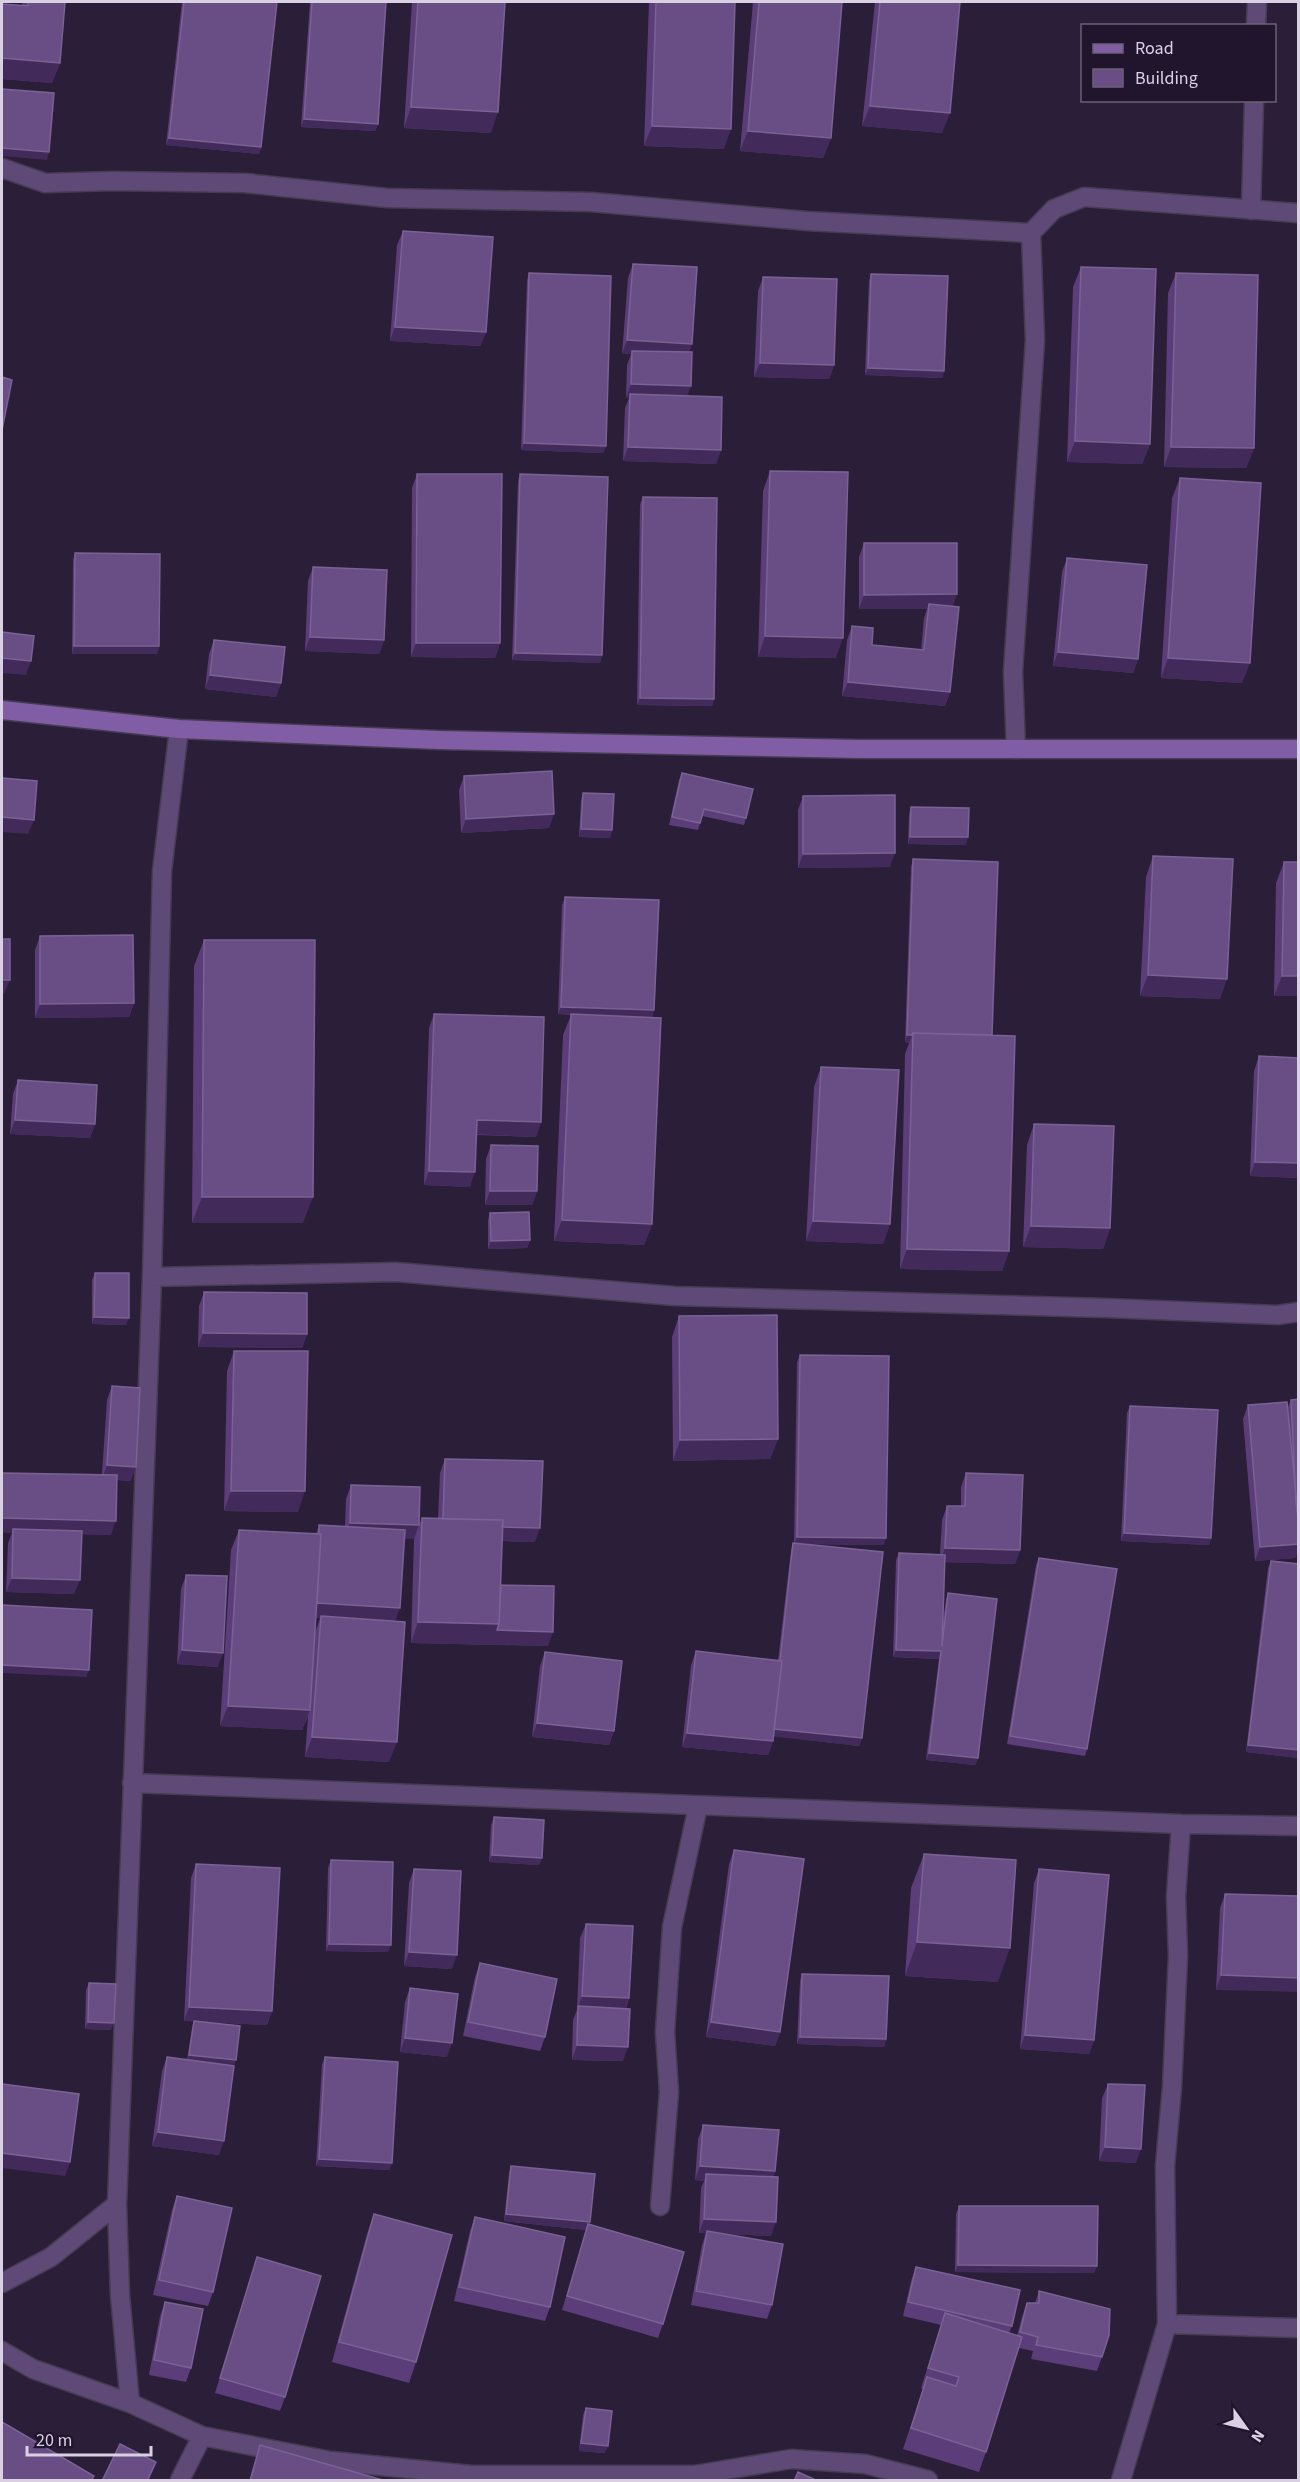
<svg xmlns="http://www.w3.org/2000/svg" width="1300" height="2482" font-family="'Source Sans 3',sans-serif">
<rect width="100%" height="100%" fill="#2b1e38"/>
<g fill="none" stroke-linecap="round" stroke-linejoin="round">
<g stroke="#473b53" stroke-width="21">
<path id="street" d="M1256 26 1257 2
M2 168 45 183 113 181 245 183 387 198 591 202 807 221 1031 233
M1251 210 1254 100
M1016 749 1013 672 1035 340 1031 233 1054 209 1084 197 1298 213
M152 1277 396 1272 674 1296 1106 1308 1278 1315 1298 1312
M132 1783 1181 1824 1298 1826
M660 2206 669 2092 665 2032 672 1927 698 1806
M2 2283 51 2257 117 2204
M1167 2324 1298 2328
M2 2351 33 2369 130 2403 202 2436 331 2461 471 2475H695L791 2459 865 2464 928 2480
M130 2403 120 2295 117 2204 152 1277 162 871 179 729
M180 2480 202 2436
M1121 2480 1167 2324 1165 2166 1172 2087 1178 1956 1176 1896 1181 1824"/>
</g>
<g stroke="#473b53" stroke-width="21">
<path id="secondary" d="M2 710 179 729 439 740 860 749H1298"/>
</g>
<use href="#street" stroke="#5f4a77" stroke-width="18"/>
<use href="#secondary" stroke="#805da5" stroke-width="18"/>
</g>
<path fill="#5b3d7a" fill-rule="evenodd" d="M22 2H65L60 63 52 83 2 79V4L22 5Z
M182 2H277L261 147 259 154 166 145Z
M310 2H386L378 124 375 131 301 127Z
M412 2H505L491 133 404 128Z
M649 2H735L724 149 644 146Z
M753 2H842L831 138 823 158 740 151Z
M875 2H960L942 133 862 126Z
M403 231 486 332 480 346 390 341 397 245Z
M633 264 692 344 689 352 687 396 721 450 716 464 623 461 625 408 629 398H626L627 365 631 354H622L628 278Z
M1081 267 1150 444 1142 464 1067 462 1073 287Z
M529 273 606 446 603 453 521 450 527 280Z
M1176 273 1254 448 1246 468 1164 467 1168 293Z
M871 274 944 371 942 378 865 375 869 281Z
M763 277 834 365 829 379 754 377 758 291Z
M770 471 836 658 758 657 763 491Z
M417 474 500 643 495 658 411 657 412 488Z
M520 474 602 655 600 663 512 660 518 481Z
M1180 478 1242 683 1161 678 1172 498Z
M643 497 714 699 712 706 637 705 640 504Z
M864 543 953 606 950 692 945 706 842 696 847 640 852 626 872 645 921 650 924 618 927 609H859V557Z
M75 553 159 646 157 654H72L73 560Z
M1067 558 1138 659 1133 673 1053 666 1062 572Z
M313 567 384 640 379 654 305 651 308 581Z
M214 640 281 683 276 697 205 689 209 654Z
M682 773 746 818 744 825 702 816 698 830 669 825 679 780Z
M464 776 549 828 461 833 459 790Z
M583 793 612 830 610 838 579 837 581 800Z
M803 796 890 867 798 868V810Z
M911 807 966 845 908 844 909 814Z
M1153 856 1220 999 1140 996 1146 877Z
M913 859 992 1035 1009 1251 1002 1271 900 1269 905 1054 909 1043 905 1042 911 867Z
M1284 862H1299V996H1274L1276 883Z
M565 897 654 1010 652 1017V1224L644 1245 554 1241 563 1035 571 1015 558 1014 562 905Z
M40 936 134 1003 129 1017 35 1018V950Z
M204 940 303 1223H192L194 966Z
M434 1014 541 1122 536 1137 477 1135 470 1187 424 1185 429 1028Z
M1259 1056 1299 1058V1178L1250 1176 1254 1071Z
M821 1067 890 1224 883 1244 806 1241 814 1087Z
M18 1080 95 1124 90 1138 10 1134 13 1094Z
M1034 1124 1110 1228 1103 1249 1023 1247 1027 1145Z
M491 1145 537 1191 532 1205H485L486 1159Z
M490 1213 530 1240 527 1248 488 1249V1220Z
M95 1273 126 1325 92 1324V1280Z
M204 1292 307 1334 302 1348 198 1347 199 1306Z
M679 1316 778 1439 770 1459 673 1461 672 1337Z
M234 1351 298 1512 224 1511 227 1371Z
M800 1355 886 1538 883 1545 808 1544 862 1738 859 1746 773 1736V1741L768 1755 682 1747 691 1665 696 1651 778 1660 791 1550 793 1543H794L797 1362Z
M112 1386 131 1481 117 1480 111 1535 81 1534 74 1594 6 1592 8 1543 12 1533 2 1532 102 1474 107 1400Z
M1299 1399V1548L1295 1558 1255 1561 1243 1419 1248 1405 1290 1434 1288 1407 1291 1400Z
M1130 1406 1211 1538 1209 1545 1121 1541 1127 1413Z
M445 1459 535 1542 502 1541 501 1585 548 1646 411 1643 414 1539 404 1538 395 1621 389 1762 305 1757 308 1716 302 1730 220 1726 231 1550 239 1530 316 1534 319 1525 345 1526 346 1499 351 1485 419 1525 422 1518 438 1519 440 1473ZM316 1617 320 1618 315 1633Z
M966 1473 1020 1550 1015 1564 944 1562 942 1627 946 1600 948 1593 978 1758 975 1765 926 1760 939 1659 893 1657 896 1560 899 1553 940 1554 942 1520 947 1506H961V1487Z
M1039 1558 1087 1749 1085 1756 1007 1744 1036 1565Z
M1271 1561 1299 1564V1758L1246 1752 1268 1568Z
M186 1575 218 1667 177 1664 181 1589Z
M545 1652 614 1731 609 1745 532 1737 540 1666Z
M494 1817 542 1858 539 1865 489 1862 491 1825Z
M734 1850 780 2032 775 2046 706 2037 729 1864Z
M924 1854 998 1982 905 1976 911 1888Z
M331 1860 388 1952 326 1951 328 1868Z
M196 1864 272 2011 267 2025 206 2022 234 2066 219 2155 152 2146 162 2071 167 2057 187 2060 192 2028 194 2021H184L191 1878Z
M414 1869 452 1969 404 1966 409 1883Z
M1039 1869 1094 2040 1089 2054 1020 2049 1034 1883Z
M1225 1894 1299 1896 1216 1990 1220 1908Z
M586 1924 629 1998 626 2009 623 2061 572 2060 573 2020 577 2010 580 1938Z
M480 1963 545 2037 540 2051 463 2036 475 1977Z
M802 1974 886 2039 884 2047 797 2044 800 1981Z
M89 1983 111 2030 85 2029 86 1990Z
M410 1988 447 2057 400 2052 405 2002Z
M325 2057 392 2163 389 2170 316 2166 322 2064Z
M1108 2084 1136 2163 1099 2161 1102 2098Z
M703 2125 775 2171 773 2177 771 2236 726 2234 772 2305 767 2319 691 2305 702 2245 706 2233H699L701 2188 704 2181 695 2180 698 2139Z
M511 2166 590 2222 589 2225 663 2324 658 2338 562 2310 586 2230 504 2221 509 2173Z
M177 2196 213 2292 208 2306 153 2295 172 2210Z
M959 2206 1097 2266 1094 2273 955 2272 956 2214Z
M374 2214 416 2362 409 2383 332 2362 367 2234Z
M475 2217 550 2307 545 2321 454 2301 470 2231Z
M257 2257 285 2397 280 2411 215 2393Z
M916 2267 1012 2326 1009 2333 1017 2336 1022 2317 1027 2303H1035L1039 2291 1102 2357 1097 2371 1031 2359 1033 2351 1019 2348 986 2452 979 2472 903 2449 923 2389 921 2388 941 2325 903 2316 911 2281Z
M165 2302 191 2368 186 2382 149 2375 160 2316Z
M586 2408 605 2453 579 2451 583 2415Z
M260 2445 386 2481H249Z"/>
<path fill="#422a5b" d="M2 58 60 63 52 83 2 79Z
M870 106 950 113 942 133 862 126Z
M411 107 498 112 491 133 404 128Z
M304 119 378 124 375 131 301 127Z
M652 126 731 129 724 149 644 146Z
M748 131 831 138 823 158 740 151Z
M169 138 261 147 259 154 166 145Z
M2 148 49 152 47 160 2 156Z
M395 327 486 332 480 346 390 341Z
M627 340 692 344 687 358 632 351 631 354H622Z
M760 363 834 365 829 379 754 377Z
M868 368 944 371 942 378 865 375Z
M631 384 691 386 686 400 630 394 629 398H626Z
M1075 441 1150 444 1142 464 1067 462Z
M524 443 606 446 603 453 521 450Z
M628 447 721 450 716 464 623 461Z
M1171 447 1254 448 1246 468 1164 467Z
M957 594 952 609 929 604 927 609H859L864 595Z
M765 636 843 638 836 658 758 657Z
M310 637 384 640 379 654 305 651Z
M416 643H500L495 658 411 657Z
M74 646H159L157 654H72Z
M1058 652 1138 659 1133 673 1053 666Z
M515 653 602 655 600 663 512 660Z
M2 658 31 661 26 675 2 673Z
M1168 658 1250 663 1242 683 1161 678Z
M210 675 281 683 276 697 205 689Z
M848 682 950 692 945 706 842 696Z
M640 698 714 699 712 706 637 705Z
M554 814 549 828 461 833 466 819Z
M2 817 34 820 28 834 2 832Z
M581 829 612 830 610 838 579 837Z
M910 837H968L966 845 908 844Z
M895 853 890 867 798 868 803 854Z
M1148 975 1227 979 1220 999 1140 996Z
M1282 976H1299V996H1274Z
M2 980H10L4 994H2Z
M134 1003 129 1017 35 1018 40 1004Z
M561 1007 654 1010 652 1017 558 1014Z
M907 1035H912L909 1043 905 1042Z
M15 1120 95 1124 90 1138 10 1134Z
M477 1120 541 1122 536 1137 472 1134Z
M1255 1162 1299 1163V1178L1250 1176Z
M429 1171 475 1172 470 1187 424 1185Z
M490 1191H537L532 1205H485Z
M202 1197H313L303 1223H192Z
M562 1220 652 1224 644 1245 554 1241Z
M813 1221 890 1224 883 1244 806 1241Z
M1031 1226 1110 1228 1103 1249 1023 1247Z
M530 1240 527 1248 488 1249 491 1241Z
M907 1249 1009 1251 1002 1271 900 1269Z
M94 1317 129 1318 126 1325 92 1324Z
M203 1333 307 1334 302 1348 198 1347Z
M778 1439 770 1459 673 1461 680 1440Z
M107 1465 136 1467 131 1481 102 1479Z
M231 1491H305L298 1512 224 1511Z
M2 1518 116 1521 111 1535 13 1533V1529L12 1533 2 1532Z
M350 1523 419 1525 414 1539 344 1537Z
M443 1525 540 1528 535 1542 438 1539Z
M1124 1533 1211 1538 1209 1545 1121 1541Z
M797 1537 886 1538 883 1545 794 1544Z
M1299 1541V1548L1295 1558 1255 1561 1260 1547Z
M945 1548 1020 1550 1015 1564 940 1562Z
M12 1578 80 1580 74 1594 6 1592Z
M315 1603 400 1608 395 1622 310 1617Z
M418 1622 499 1624 553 1632 548 1646 411 1643Z
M182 1650 223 1653 218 1667 177 1664Z
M896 1650 941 1651 939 1659 893 1657Z
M2 1665 89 1670 86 1677 2 1673Z
M228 1706 310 1710 302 1730 220 1726Z
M537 1723 614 1731 609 1745 532 1737Z
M773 1729 862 1738 859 1746 770 1736Z
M687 1733 773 1741 768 1755 682 1747Z
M312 1737 397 1742 389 1762 305 1757Z
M1248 1745 1299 1750V1758L1246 1752Z
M929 1753 978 1758 975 1765 926 1760Z
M492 1855 542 1858 539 1865 489 1862Z
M917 1942 1010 1948 998 1982 905 1976Z
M329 1944 391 1945 388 1952 326 1951Z
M409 1952 457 1955 452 1969 404 1966Z
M1221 1975 1299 1978V1992L1216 1990Z
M582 1996 629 1998 624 2013 578 2006 577 2010Z
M189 2007 272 2011 267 2025 184 2021Z
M88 2022 114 2023 111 2030 85 2029Z
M711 2022 780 2032 775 2046 706 2037Z
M1025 2035 1094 2040 1089 2054 1020 2049Z
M800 2037 886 2039 884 2047 797 2044Z
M405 2038 452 2043 447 2057 400 2052Z
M577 2045 628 2047 623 2061 572 2060Z
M189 2055 236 2060 233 2068 187 2062Z
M158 2132 224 2141 219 2155 152 2146Z
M1105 2147 1141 2149 1136 2163 1099 2161Z
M2 2153 70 2162 65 2176 2 2168Z
M319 2159 392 2163 389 2170 316 2166Z
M700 2166 775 2171 770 2185 706 2174 704 2181 695 2180Z
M506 2214 590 2222 587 2230 504 2221Z
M704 2219 776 2222 771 2236 699 2233Z
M958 2265 1097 2266 1094 2273 955 2272Z
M581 2443 608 2446 605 2453 579 2451Z
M156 2462 149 2481H147Z"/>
<path fill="#694d85" stroke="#7a6294" stroke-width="1.5" d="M28 2H65L60 63 2 58V4L28 6Z
M184 2H277L261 147 169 138Z
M312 2H386L378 124 304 119Z
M418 2H505L498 112 411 107Z
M656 2H735L731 129 652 126Z
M759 2H842L831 138 748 131Z
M880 2H960L950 113 870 106Z
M2 89 54 93 49 152 2 148Z
M403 231 493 237 486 332 395 327Z
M633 264 697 267 692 344 627 340Z
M1081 267 1156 269 1150 444 1075 441Z
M529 273 611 276 606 446 524 443Z
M1176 273 1258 275 1254 448 1171 447Z
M871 274 948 276 944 371 868 368Z
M763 277 837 279 834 365 760 363Z
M632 351 692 352 691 386 631 384Z
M2 377 12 380 2 430Z
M630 394 722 397 721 450 628 447Z
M770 471 848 472 843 638 765 636Z
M417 474H502L500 643H416Z
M520 474 608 477 602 655 515 653Z
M1180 478 1261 483 1250 663 1168 658Z
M643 497 717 498 714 699 640 698Z
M864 543H957V594L864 595Z
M75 553 160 554 159 646H74Z
M1067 558 1147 565 1138 659 1058 652Z
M313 567 387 570 384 640 310 637Z
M929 604 959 607 950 692 848 682 852 626 873 628 872 645 924 650Z
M2 632 34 636 31 661 2 658Z
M214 640 285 647 281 683 210 675Z
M552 771 554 814 466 819 464 776Z
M682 773 753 789 746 818 704 809 700 823 672 817Z
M2 778 37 781 34 820 2 817Z
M583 793 614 794 612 830 581 829Z
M895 795V853L803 854V796Z
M911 807 969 808 968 837H910Z
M1153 856 1233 859 1227 979 1148 975Z
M913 859 998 862 992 1035 913 1033 912 1035H907Z
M1284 862H1299V976H1282Z
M565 897 659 900 654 1010 561 1007Z
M133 935 134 1003 40 1004V936Z
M2 939H10V980H2Z
M204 940H315L313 1197H202Z
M434 1014 544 1017 541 1122 477 1120 475 1172 429 1171Z
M571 1014 661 1018 652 1224 562 1220Z
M913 1033 1015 1036 1009 1251 907 1249Z
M1259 1056 1299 1058V1163L1255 1162Z
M821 1067 899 1070 890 1224 813 1221Z
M18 1080 97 1085 95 1124 15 1120Z
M1034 1124 1114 1126 1110 1228 1031 1226Z
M491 1145 538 1146 537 1191H490Z
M529 1212 530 1240 491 1241 490 1213Z
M95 1273H129V1318L94 1317Z
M204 1292 307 1293V1334L203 1333Z
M777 1315 778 1439 680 1440 679 1316Z
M234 1351H308L305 1491H231Z
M800 1355 889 1356 886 1538 797 1537Z
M112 1386 140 1388 136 1467 107 1465Z
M1299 1399V1527L1296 1503 1291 1400Z
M1287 1402 1299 1527V1544L1260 1547 1248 1405Z
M1130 1406 1218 1410 1211 1538 1124 1533Z
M445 1459 543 1461 540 1528 502 1527 503 1520 443 1519Z
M2 1473 117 1475 116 1521 2 1518Z
M966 1473 1023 1475 1020 1550 945 1548 947 1506H965Z
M351 1485 420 1487 419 1525 350 1523Z
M422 1518 503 1520 499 1624 418 1622Z
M319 1525 405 1530 400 1608 317 1603 321 1534H319Z
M13 1529 82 1531 80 1580 12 1578Z
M239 1530 321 1534 310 1710 228 1706Z
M793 1543 883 1552 862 1738 774 1729 782 1661H780Z
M899 1553 945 1555 942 1646 948 1593 997 1599 978 1758 929 1753 941 1651 896 1650Z
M1039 1558 1117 1569 1087 1749 1010 1736Z
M1271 1561 1299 1564V1750L1248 1745Z
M186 1575 227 1576 223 1653 182 1650Z
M501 1585 554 1586 553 1632 497 1630 499 1624Z
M2 1605 92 1610 89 1670 2 1665Z
M321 1616 405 1622 397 1742 312 1737Z
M696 1651 782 1661 773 1741 687 1733Z
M545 1652 622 1661 614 1731 537 1723Z
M494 1817 544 1820 542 1858 492 1855Z
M734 1850 804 1859 780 2032 711 2022Z
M924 1854 1016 1860 1010 1948 917 1942Z
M331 1860 393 1862 391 1945 329 1944Z
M196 1864 280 1868 272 2011 189 2007Z
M414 1869 461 1871 457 1955 409 1952Z
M1039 1869 1109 1875 1094 2040 1025 2035Z
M1225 1894 1299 1896V1978L1221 1975Z
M586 1924 633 1926 629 1998 582 1996Z
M480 1963 557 1979 545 2037 468 2022Z
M802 1974 889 1976 886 2039 800 2037Z
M89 1983 116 1984 114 2023 88 2022Z
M410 1988 458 1994 452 2043 405 2038Z
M578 2006 630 2009 628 2047 577 2045Z
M194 2021 240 2026 236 2060 189 2055Z
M167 2057 234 2066 224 2141 158 2132Z
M325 2057 398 2062 392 2163 319 2159Z
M2 2084 79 2094 70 2162 2 2153Z
M1108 2084 1145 2085 1141 2149 1105 2147Z
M703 2125 779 2130 775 2171 700 2166Z
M511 2166 595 2174 590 2222 506 2214Z
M706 2174 778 2177 776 2222 704 2219Z
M177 2196 232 2208 213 2292 159 2280Z
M959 2206H1098L1097 2266 958 2265Z
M374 2214 452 2235 416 2362 339 2342Z
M475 2217 565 2237 550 2307 459 2287Z
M588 2224 684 2252 663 2324 567 2296Z
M707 2231 783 2244 772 2305 696 2291Z
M257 2257 321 2276 285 2397 220 2378Z
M916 2267 1020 2290 1012 2326 908 2302Z
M1039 2291 1110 2309 1109 2335 1102 2357 1036 2345 1038 2337 1020 2332 1027 2303H1039Z
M165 2302 203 2309 191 2368 154 2360Z
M945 2313 1022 2337 986 2452 911 2428 927 2377 956 2386 959 2377 928 2368Z
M586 2408 612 2411 608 2446 581 2443Z
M2 2422 94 2476 91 2481H2Z
M120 2444 156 2462 147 2481H102Z
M260 2445 386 2481H250Z
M798 2472 818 2481H794Z"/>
<rect width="1300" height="2482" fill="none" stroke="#d9d1e3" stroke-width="6"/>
<rect x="1081" y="24" width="195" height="78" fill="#21152e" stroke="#6b6076" stroke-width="1.5"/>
<rect x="1093" y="44" width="30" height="9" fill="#805da5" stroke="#6b6076" stroke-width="1.5"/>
<text x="1135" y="54" font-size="18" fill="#d9d1e3">Road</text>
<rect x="1093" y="69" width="30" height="18" fill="#694d85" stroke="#6b6076" stroke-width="1.5"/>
<text x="1135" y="84" font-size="18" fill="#d9d1e3">Building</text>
<g transform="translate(1246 2428) rotate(124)" stroke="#21152e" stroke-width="4.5" paint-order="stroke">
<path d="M0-4.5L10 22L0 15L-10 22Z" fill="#d9d1e3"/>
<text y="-9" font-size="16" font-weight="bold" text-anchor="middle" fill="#d9d1e3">N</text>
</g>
<path d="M27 2446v9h124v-9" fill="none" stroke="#d9d1e3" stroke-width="3"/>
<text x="36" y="2446" font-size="18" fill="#d9d1e3" stroke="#21152e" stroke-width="4.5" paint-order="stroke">20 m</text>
</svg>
